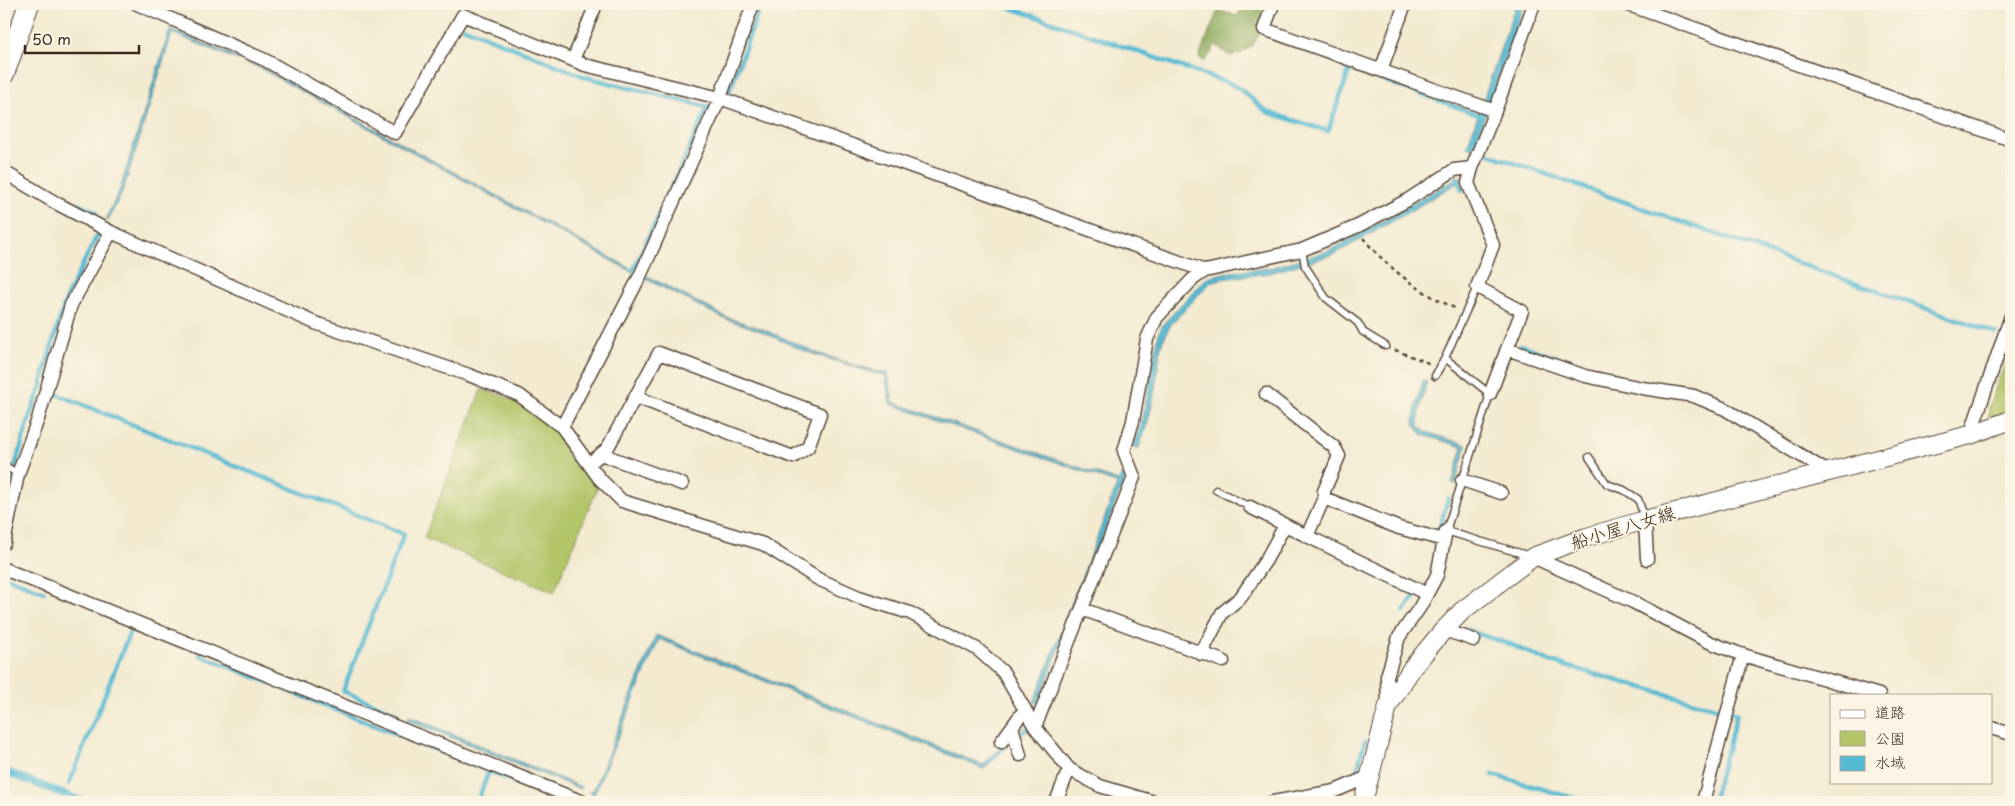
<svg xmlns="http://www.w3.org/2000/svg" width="2015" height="806" font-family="'Playpen Sans','Klee One',sans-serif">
<rect width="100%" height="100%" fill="#fcf5e5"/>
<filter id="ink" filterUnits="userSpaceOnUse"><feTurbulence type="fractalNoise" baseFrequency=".02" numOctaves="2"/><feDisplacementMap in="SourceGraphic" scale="10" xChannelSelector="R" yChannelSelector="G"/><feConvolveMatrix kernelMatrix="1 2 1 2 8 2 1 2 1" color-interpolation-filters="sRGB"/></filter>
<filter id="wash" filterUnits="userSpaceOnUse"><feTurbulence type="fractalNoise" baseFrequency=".0096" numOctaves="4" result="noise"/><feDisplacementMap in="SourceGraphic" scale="20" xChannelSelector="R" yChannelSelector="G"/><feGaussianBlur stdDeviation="1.12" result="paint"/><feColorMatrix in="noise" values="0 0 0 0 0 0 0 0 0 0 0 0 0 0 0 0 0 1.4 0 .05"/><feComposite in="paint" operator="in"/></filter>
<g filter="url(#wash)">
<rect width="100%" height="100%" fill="#f3ead0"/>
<path fill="#b2c569" stroke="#767844" d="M2011 346V414L1989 420V407Z
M481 390C506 394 550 415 564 437 569 444 572 453 577 461 584 470 591 478 597 489L554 592 424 538Z"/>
<path fill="#8daa5d" stroke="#646a3e" d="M1244 4H1267C1260 29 1260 52 1229 56L1215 44 1212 52 1204 62 1199 57 1218 10 1237 16Z"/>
<path fill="#55bad3" stroke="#487278" d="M1516 4H1524L1473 149 1467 147Z
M170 29 239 58 238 60 172 33 123 191 108 220 106 218 119 192Z
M247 60 256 64 635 271 634 273 257 67 246 63Z
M1456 176 1462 177 1460 182 1457 183 1407 213 1335 254 1270 273 1221 279 1211 282 1171 324 1161 345C1156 379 1153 417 1138 449L1133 447 1143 419 1159 332 1164 323 1205 279 1223 273 1269 268 1328 251 1383 221 1455 179Z
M647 276 726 317 763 329 817 353 875 371 888 373 893 402 1118 481 1121 475 1126 476 1038 703 1034 702 1117 485 1116 483 890 404 885 375 873 373 804 351 761 331 723 318 646 279Z
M1423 380 1427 381 1419 412V426L1426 432 1467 445 1455 484 1452 483 1463 447 1423 435 1414 425 1415 410Z
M656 635 983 765 1008 741 1011 743 984 769 659 639 594 795 589 792 590 790 593 791Z
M409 716 581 787 580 789 408 720Z"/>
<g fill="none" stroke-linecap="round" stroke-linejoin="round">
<path stroke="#55bad3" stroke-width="4.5" d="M1000 4 1231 84 1240 89 1267 112 1328 131 1350 68 1481 116
M463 27 585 77 708 107 633 271
M729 92 761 4
M1489 154 1996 333
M1456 180 1458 179 1462 190
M68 200 96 212
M1521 345 1591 370 1615 374
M54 393 404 534 343 691 396 713
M4 503 31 413 41 387 49 355 67 296 99 232
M1439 531 1448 498
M4 576 44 592
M1404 611 1416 594
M1463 629 1512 645 1548 661 1737 714 1712 802
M200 655 566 802
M1022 733 1028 728
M4 769 88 802
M1357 770 1365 741
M4 773 64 796
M1493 775 1588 802
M69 784 132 627
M477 802 489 771"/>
</g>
</g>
<g filter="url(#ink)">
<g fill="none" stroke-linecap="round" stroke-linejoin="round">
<g stroke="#574739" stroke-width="9">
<path id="service" d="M1302 250 1305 266 1326 298 1358 323 1363 332 1386 346
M1477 287 1445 358 1490 394 1446 531 1530 556
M1435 376 1445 358
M1589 457 1607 484 1624 490 1638 499 1645 519
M4 465 18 474
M1216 490 1250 507"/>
</g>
<g stroke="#574739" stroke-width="15">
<path id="minor" d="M137 4 265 60 395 133 463 15 585 65 720 98 1205 271
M1273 4 1264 29 1495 111
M1534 4 1495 111 1472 168 1468 183 1493 245 1477 287 1522 311 1507 349 1585 376 1642 388 1694 396 1725 409 1828 472
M1626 4 2011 140
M573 60 595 7
M1381 70 1405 4
M4 172 56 203 111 232 315 323 469 375 519 395 562 427 599 478 622 501 763 544 818 579 859 597 910 613 977 649 1003 672 1035 727 1069 769 1100 786 1154 802
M1266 394 1334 447 1339 456 1324 491V498L1399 528 1444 540
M1490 394 1507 349
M562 427 640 276 720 98 753 4
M1970 435 2011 316
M601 454 682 484
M589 464 607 449 659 353 820 414 808 447 793 457 636 397
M1462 480 1501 493
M1250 507 1307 536 1324 498
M1645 520 1647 559
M1307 536 1427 594
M4 543 18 474 38 419 71 305 111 232
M1533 557 1633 602 1709 642 1743 655 1879 695
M4 569 583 802
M1082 609 1223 661
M1444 630 1474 640
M1201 654 1222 613 1241 597 1266 560 1285 525
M1388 706 1387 676 1399 637 1420 607 1437 575 1446 531
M1012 727 1020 755
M1035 727 1134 477 1124 451 1133 421 1147 339 1157 317 1193 279 1205 271 1302 250 1358 226 1406 201 1454 170 1472 168
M1991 728 2011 734
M1001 742 1025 709
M1056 802 1069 769
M1273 802 1335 791 1368 777
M1703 802 1743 655"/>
</g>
<g stroke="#574739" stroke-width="20">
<path id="secondary" d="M1363 802 1388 706 1412 668 1441 633 1462 611 1533 557 1587 537 1645 520 1970 435 2011 420"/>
</g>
<g stroke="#574739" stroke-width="22">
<path id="primary" d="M4 74 29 4"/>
</g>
<path stroke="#574739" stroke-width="2.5" stroke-dasharray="4 4" stroke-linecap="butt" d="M1363 238C1389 269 1420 293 1457 309
M1395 350 1431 364
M808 802 810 797"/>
<use href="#service" stroke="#fff" stroke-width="6"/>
<use href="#minor" stroke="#fff" stroke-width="12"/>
<use href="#secondary" stroke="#fff" stroke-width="18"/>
<use href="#primary" stroke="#fff" stroke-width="20"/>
</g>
</g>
<g text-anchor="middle" stroke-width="4" stroke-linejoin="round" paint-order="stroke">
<g font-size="18" fill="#3b2a1e" stroke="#fcf5e5">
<text transform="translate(1623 528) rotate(-17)" y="6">船小屋八女線</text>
</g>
</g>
<rect width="2015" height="806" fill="none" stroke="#fcf5e5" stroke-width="20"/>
<rect x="1830" y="694" width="162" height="90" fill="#fcf5e5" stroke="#afa495"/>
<rect x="1840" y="710" width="25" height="8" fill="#ffffff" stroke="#afa495"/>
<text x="1875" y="718" font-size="15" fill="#3b2a1e">道路</text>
<rect x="1840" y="731" width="25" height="15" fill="#b2c569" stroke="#afa495"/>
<text x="1875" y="744" font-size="15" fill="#3b2a1e">公園</text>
<rect x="1840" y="756" width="25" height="15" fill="#55bad3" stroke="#afa495"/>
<text x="1875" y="768" font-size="15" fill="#3b2a1e">水域</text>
<path d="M25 45v8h114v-8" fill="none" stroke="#3b2a1e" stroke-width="2.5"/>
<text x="32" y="45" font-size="15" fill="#3b2a1e" stroke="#fcf5e5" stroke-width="4" paint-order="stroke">50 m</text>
</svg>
